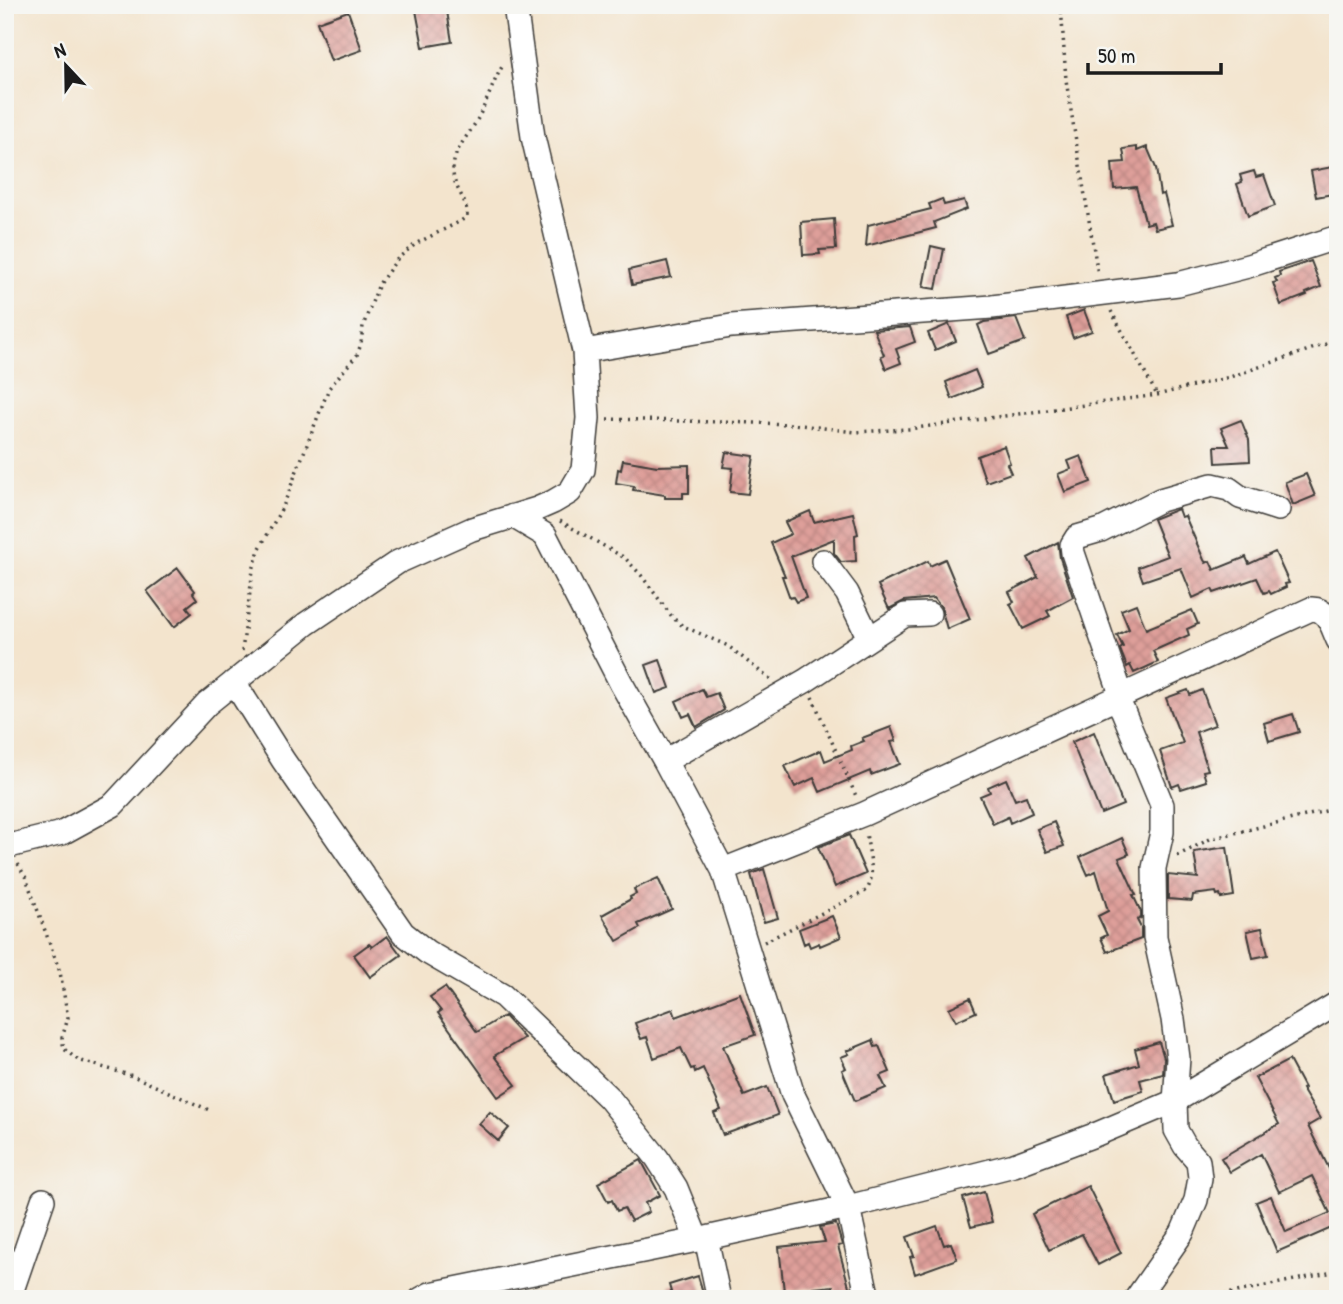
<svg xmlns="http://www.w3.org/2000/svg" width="1343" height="1304" font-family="'Patrick Hand',sans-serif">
<defs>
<pattern id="building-cross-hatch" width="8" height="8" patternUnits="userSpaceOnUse" patternTransform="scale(1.75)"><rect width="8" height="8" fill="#de9f9a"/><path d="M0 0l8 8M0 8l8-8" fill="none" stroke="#be8884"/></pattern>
</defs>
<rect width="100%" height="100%" fill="#f6f6f2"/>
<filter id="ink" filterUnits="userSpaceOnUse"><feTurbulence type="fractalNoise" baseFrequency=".0143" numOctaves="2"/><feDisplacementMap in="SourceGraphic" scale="14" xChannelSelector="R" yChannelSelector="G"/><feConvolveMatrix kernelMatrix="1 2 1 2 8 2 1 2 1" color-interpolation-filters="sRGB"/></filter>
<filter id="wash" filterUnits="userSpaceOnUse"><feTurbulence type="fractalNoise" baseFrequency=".00686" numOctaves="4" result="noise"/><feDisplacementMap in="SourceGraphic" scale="28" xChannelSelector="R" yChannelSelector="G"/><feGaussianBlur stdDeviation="1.57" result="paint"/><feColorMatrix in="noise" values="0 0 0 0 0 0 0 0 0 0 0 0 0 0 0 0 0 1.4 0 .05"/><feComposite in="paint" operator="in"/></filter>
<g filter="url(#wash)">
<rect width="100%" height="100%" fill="#f3e4cd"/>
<g id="blocks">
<path fill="url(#building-cross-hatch)" d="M415 5H446L452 42 423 47Z
M348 11 362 50 331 61 317 22Z
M1137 147V151L1147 147 1156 168 1160 195 1164 194 1172 225 1155 229 1153 222 1146 224 1136 187 1114 189 1112 163 1125 162 1123 149Z
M1338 166V193L1316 197 1311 171Z
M1254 171 1256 177 1264 175 1275 206 1248 216 1237 184 1242 182 1240 175Z
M942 199 944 205 964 200 967 209 934 222 936 228 866 246 868 225 931 209 929 204Z
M834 219 836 249 819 250 820 254 803 255 801 222Z
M931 246 944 249 936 289 923 287Z
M667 261 671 277 632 285 629 270Z
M1311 261 1321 287 1306 293 1307 295 1281 305 1273 283 1277 282 1275 278 1280 276 1279 272Z
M1084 310 1092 331 1073 338 1066 317Z
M1016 318 1025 341 989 354 978 325 984 322Z
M949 324 956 341 935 350 928 333Z
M910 327 915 342 896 349 901 363 886 369 881 356 884 355 874 330Z
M975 370 982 387 952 399 946 382Z
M1241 420 1249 440 1250 461 1216 463 1215 446H1229L1221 428Z
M1004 446 1010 463 1007 464 1011 473 986 482 977 456Z
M726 452 754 456 748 494 730 492 733 468 723 467Z
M1081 456 1091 482 1065 492 1058 474 1071 469 1068 461Z
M623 460 657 466 689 465V493H683V498H665V495L633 490 634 486 616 483 618 469 621 470Z
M1306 474 1315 496 1293 505 1285 482Z
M1178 509 1181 517 1185 516 1204 560 1206 563 1210 561 1214 570 1246 557 1249 564 1275 552 1289 583 1285 584 1286 587 1271 594 1269 591 1264 593 1257 578 1214 593 1212 589 1193 598 1181 568 1143 581 1138 567 1168 556 1153 519Z
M810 511 814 522 853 513 858 534 855 535 856 561 841 562 834 553V539L791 556 806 598 796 602 793 597 790 598 782 576H785L771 543 791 534 785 522Z
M1058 542 1060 558 1073 597 1047 611 1050 616 1023 629 1010 604 1014 602 1009 592 1038 577 1028 558Z
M945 559 970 619 947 629 941 607 934 598 904 601 889 609 878 585 928 561 930 566Z
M178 568 195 591 193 593 197 599 187 607 192 613 174 627 147 591Z
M1136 604 1146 629 1192 610 1198 624 1187 629 1189 635 1153 651 1158 662 1134 673 1130 665 1127 667 1120 649 1123 647 1117 635 1129 629 1121 610Z
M660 660 670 688 656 693 646 665Z
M702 689 706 697 717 693 724 710 696 727 690 714 683 717 676 701Z
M1188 690 1190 695 1202 690 1215 725 1196 732 1208 770 1203 771 1206 781 1181 789 1179 784 1172 787 1160 751 1183 743 1166 698Z
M1293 714 1299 732 1269 741 1264 723Z
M891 727 896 741 891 742 900 764 871 775 870 771 820 792 814 778 795 787 785 766 821 750 825 761 852 750 851 746 864 741 862 738Z
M1094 732 1123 805 1101 814 1072 742Z
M1006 779 1015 800 1026 796 1032 813 1010 823 1008 817 993 824 980 796 990 792 988 787Z
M1054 822 1064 846 1047 852 1037 829Z
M849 835 866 874 835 887 818 847Z
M1122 838 1129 854 1119 858 1136 895H1133L1141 912V918L1137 920 1141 928V939L1107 952 1101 938 1107 935 1098 916 1108 911 1096 871 1088 875 1080 857Z
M1227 847 1234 896 1221 898 1220 894 1217 895 1216 892 1193 895 1192 901 1168 899V875L1198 878 1194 852Z
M764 869 778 918 764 922 751 874Z
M658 878 672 909 638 924 640 928 617 941 602 915 631 899 630 897 636 894 634 889Z
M832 916 841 937 820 946 819 943 810 947 808 942 804 944 799 929Z
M1262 928 1268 955 1253 958 1247 931Z
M387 936 401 955 370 977 354 955 369 944 372 947Z
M445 987 477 1032 504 1016 524 1038 494 1056 516 1085 498 1097 438 1013 441 1011 430 997Z
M740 993 755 1035 723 1046 744 1096 767 1087 778 1115 723 1135 714 1113 721 1110 703 1068 695 1072 694 1068 691 1069 681 1048 654 1058 647 1037 641 1039 635 1023 673 1009 676 1017Z
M970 998 976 1012 956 1021 949 1008Z
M873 1040 875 1047 879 1046 890 1072 880 1076 886 1088 855 1101 842 1070 846 1068 841 1057 849 1054 847 1051Z
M1159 1042 1164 1058 1163 1074 1140 1080 1143 1091 1114 1100 1106 1074 1139 1064 1135 1049Z
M1289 1060 1304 1088 1302 1089 1320 1119 1308 1126 1338 1187V1229L1336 1226 1277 1252 1256 1202 1271 1196 1286 1232 1330 1213 1312 1176 1279 1192 1261 1154 1230 1172 1221 1158 1279 1124 1255 1078Z
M490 1112 509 1128 498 1141 479 1124Z
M641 1160 660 1195 645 1203 649 1212 631 1221 624 1208 617 1211 612 1200 608 1202 598 1183Z
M1088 1186 1121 1253 1098 1265 1082 1234 1049 1250 1032 1214Z
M984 1192 992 1222 971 1227 963 1198Z
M836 1224 842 1245 838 1246 851 1294 836 1298 833 1286 784 1291 779 1247 825 1242 820 1227Z
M937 1226 944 1245 951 1243 957 1259 915 1274 910 1257 914 1256 907 1237Z
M698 1276 705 1299H673L669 1285Z"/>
</g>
</g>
<g filter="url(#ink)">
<use href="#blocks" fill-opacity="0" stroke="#3c3a37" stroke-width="2"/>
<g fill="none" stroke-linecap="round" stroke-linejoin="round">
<g stroke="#3c3a37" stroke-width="26">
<path id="minor" d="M584 351 731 326 992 307 1178 284 1248 266 1338 237
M513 516 545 535 621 683 665 761 723 870 793 1095 848 1207 868 1299
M823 561 847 593 869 638
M234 682 283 760 403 933 427 952 503 996 609 1098 657 1158 676 1188 697 1240
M1122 697 1073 553 1072 545 1077 537 1101 530 1160 500 1212 485 1229 489 1240 497 1278 509
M1117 700 1123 711 1162 805V832L1154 868 1155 937 1173 1019 1178 1058 1175 1101 1176 1130 1185 1146 1198 1161 1200 1178 1196 1200 1182 1233 1136 1299
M665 761 805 681 905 615 929 614
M5 847 62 833 113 805 207 704 306 624 398 562 472 529 537 509 553 502 570 492 583 470 588 418 584 351 533 137 515 5
M723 870 864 814 1311 609C1328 608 1332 627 1338 640
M706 1238 719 1299
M9 1299 43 1200
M421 1299 430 1294 697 1240 848 1207 1014 1165 1097 1134 1175 1101 1338 1003"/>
</g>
<path stroke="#3c3a37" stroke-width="3.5" stroke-dasharray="2 5" stroke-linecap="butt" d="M1061 5 1066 80 1098 275
M1111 311 1157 395
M607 419 793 424 855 432 909 429 1157 395 1230 377 1338 340
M560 521 625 558 641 575 673 618 683 626 728 646 771 680
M242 651 253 570 259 550 284 504 329 388 357 355 361 344 363 326 379 284 398 258 417 243 461 221 467 216C468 198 452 188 453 169 454 148 468 137 477 120 487 102 493 82 503 65
M812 697 856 796
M1177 856 1210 839 1338 808
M18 864 26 878 60 972 68 1018 62 1038 64 1049 78 1060 133 1076 209 1110
M764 942 866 891C877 877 868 850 866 833
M1203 1299 1338 1271"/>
<use href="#minor" stroke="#fff" stroke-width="23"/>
</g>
</g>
<rect width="1343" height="1304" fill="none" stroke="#f6f6f2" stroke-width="28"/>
<g transform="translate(66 66) rotate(338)" stroke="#f6f6f2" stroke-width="5" paint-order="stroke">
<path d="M0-5L12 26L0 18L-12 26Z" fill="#1c1c1c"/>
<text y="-10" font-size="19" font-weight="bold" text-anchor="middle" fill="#1c1c1c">N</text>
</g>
<path d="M1088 63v10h133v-10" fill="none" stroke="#1c1c1c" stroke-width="3.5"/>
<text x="1098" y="63" font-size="21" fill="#1c1c1c" stroke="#f6f6f2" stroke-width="5" paint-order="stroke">50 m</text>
</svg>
